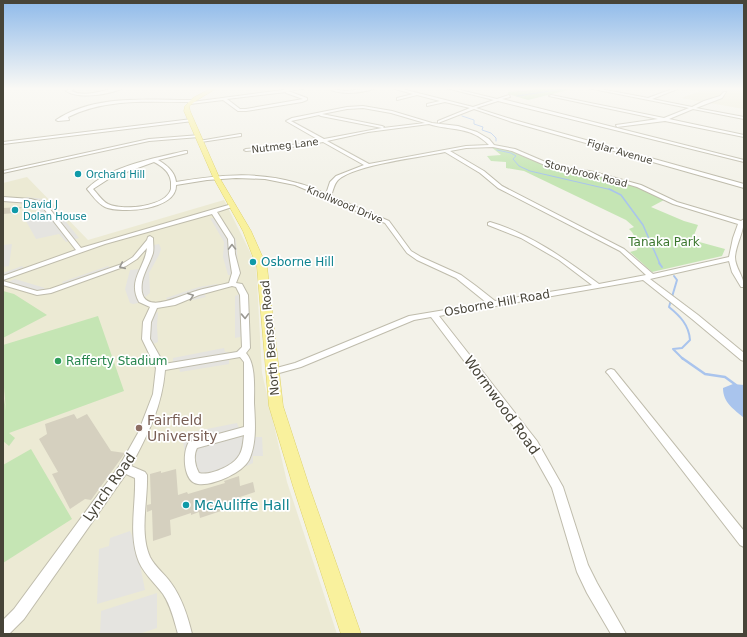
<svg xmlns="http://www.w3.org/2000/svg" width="747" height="637" font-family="'DejaVu Sans',sans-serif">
<rect width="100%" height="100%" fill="#f3f2e9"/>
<path fill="#ecead4" d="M709 88H744V109L681 98Z
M27 177 88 240 224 200 256 264 262 373 287 482 337 634H3V183Z"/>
<path fill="#c5e5b4" d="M537 88 557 89 576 88 528 100 508 94V92L531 90Z
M490 146 511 150 544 163 596 174 639 187 664 200 651 207 684 221 698 225 692 240 725 249 722 256 652 272 630 252 637 250C639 244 634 233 629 229L634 227 626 220 524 171 506 168V162L491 161 487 156 501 155Z
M3 291 14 294 47 315 3 338Z
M98 316 124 391 9 433 15 438 9 446 3 441V392L6 411 3 376V345Z
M31 449 72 519 3 563V465Z"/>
<path fill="#e5e4e0" d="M27 197 44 199 55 208 79 238 66 242 59 234 36 239 26 221 40 214 37 208 32 205 3 202V198L24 199Z
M210 218 222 219 236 240 239 276 228 275 223 257 224 242Z
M12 244 9 266 3 267V245Z
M159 244 161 249 159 255 149 273 150 293 138 303 133 304 130 303 125 289 130 270 139 269 141 267 149 246Z
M22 266 26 271 4 281 8 282 15 279 45 288 35 294 3 285V273Z
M108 266 115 271 66 288 62 282Z
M217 284 220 290 204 293 206 297 193 300 187 299 171 305 166 298 199 287Z
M247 291 250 335 235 338V296Z
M158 312 157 326 158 342 151 345 148 334 151 315Z
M224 348 225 352H229V364L180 372 179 368 173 363V358Z
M237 423 239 428 254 437H262L263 456H253V463L240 469 234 473 203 485 189 480 182 434Z
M130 531 136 544 145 590 97 604 99 549 109 546 110 538Z
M157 593V628L139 634H100L101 611Z"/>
<path fill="#a9c4ed" d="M733 384 744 385V418C734 409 723 403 723 388Z"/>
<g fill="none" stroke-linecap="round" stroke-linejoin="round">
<path stroke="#a9c4ed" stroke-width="1" d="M517 96 570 88
M462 116 474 120V124L483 127 482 130 491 133 496 138V141
M497 150 511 153 516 156 513 159 519 166 530 171 612 190"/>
<path stroke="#a9c4ed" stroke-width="1.5" d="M609 189 621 195 643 225 660 264"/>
<path stroke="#a9c4ed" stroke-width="2" d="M659 263 662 267
M674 276 677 280 669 307C680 316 689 325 690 340L682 348 673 349 683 359"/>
<path stroke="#a9c4ed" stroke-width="2.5" d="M682 358 705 374 725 377 736 385"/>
</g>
<path fill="#d5d0bf" d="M22 207 15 213 3 214V208Z
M74 414 77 419 87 414 111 451 125 453 91 500 85 499 70 509 52 474 58 472 39 439 47 434 45 424Z
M176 469 178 495 187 492 188 494 225 483 224 481 239 476 240 486 253 482 255 492 228 501V503L220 506 221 511 200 518 199 512 191 515V513L170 520 171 535 153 541 152 510 147 512V505L151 504 150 474 161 471V473Z"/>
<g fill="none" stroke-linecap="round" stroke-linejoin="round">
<g stroke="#bfbcac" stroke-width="2">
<path id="minor" d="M72 88H76L71 91C88 99 106 87 124 88 109 94 80 100 66 91Z
M298 88H307L288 91 307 98V100L302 102 246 111H238L223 100 190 104 188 103 189 102C148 102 106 98 68 117L69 120 58 121 56 120C95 94 147 100 191 100L192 102ZM286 92V93L303 99 246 109H240L227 99Z
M327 88 345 91 376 88C362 93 340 96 327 88Z
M392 88H398L473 107 494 100 446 88H452L497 99 509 95 510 97 502 99 744 160V162L498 101 476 108 514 120 744 184V188L512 122 474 109 438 123V121L470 108 445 102 427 106V104L440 101 417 95 397 100V98L413 94Z
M588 88H595L648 98 675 88H680L652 99 692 107 704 101 720 96 724 92H726L722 98 696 108 744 117V119L693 109 669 119 744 135V137L665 121 617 127 616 125 658 119 549 96 551 95 664 118 689 108Z
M363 106 392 111 432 123 458 126 477 132 489 139 494 145 515 149 550 164 594 172 641 185 677 202 741 221 744 219C744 232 736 244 735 257 735 268 744 276 744 287H741L732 272 729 261 650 279 698 315 744 353V361L741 360 692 319 643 280 439 316 537 441 563 487 588 565 597 583 626 634H611L587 593 577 572 552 488 529 447 431 317 414 320 301 367 272 375 269 374 267 372 269 370 295 363 409 316 487 303 456 278 417 260 407 253 385 223 295 185 265 179 236 178 207 180 176 185C177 210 121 214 105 207 98 204 92 195 87 189 109 166 156 158 185 151H187V153L158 160C167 165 175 172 176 182 217 175 257 171 297 183 307 185 317 190 326 194L330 182 336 176 364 165 323 142 302 146 246 151 244 150 246 149 302 144 319 140 286 121 292 118 347 107ZM363 108 391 113 425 123 383 128 384 127 382 126 322 114 347 109ZM319 115 321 116 382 128 324 139 291 121ZM429 124C451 131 471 126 489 145L466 146 369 164 327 141 368 132ZM493 147 512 151 547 166 593 174 637 187 673 204 738 224 733 238 729 257 653 274 624 249 502 186 484 171 450 151 466 148ZM445 152 480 173 498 188 620 251 646 275 599 284C565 259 531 234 490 222L488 223V225L521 238 559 260 592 285 495 301 476 286 461 275 421 257 411 251 389 221 331 196C333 191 334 184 338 180 354 165 421 157 445 152ZM154 162C162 166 170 172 171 182 171 184 171 187 171 189 166 207 123 211 108 204 102 201 98 194 93 189L110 178Z
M192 119 193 121 3 144V142Z
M240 134H241V136L201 142 199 141Z
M200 135V137H199L149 141 3 173V171L149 139Z
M3 197 31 199 45 203 81 248 211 210 232 204 235 206 217 212 234 239 235 254 240 273 236 283 242 284 248 295 250 348 246 353C256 364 254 388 254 403 255 421 257 443 249 460 242 473 213 486 198 484 183 482 182 452 189 442L244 427V362L240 357 165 370C162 407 148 434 131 466L145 472 147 475C148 501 139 532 150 557 155 567 165 574 171 583 182 598 188 617 192 634H178C174 620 171 606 163 594 155 583 145 575 139 562 128 535 136 506 135 478L126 474 24 619 9 634H3V620L14 609 120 465 138 433 153 394 156 368 142 339 143 322 150 307 139 302C127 280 145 268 147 248L137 259 126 266 51 293 37 295 3 285V281L37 291 50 289 122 264 133 257 147 240 148 237 150 236 153 238C153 243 154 248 153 253 150 263 144 272 142 282 137 318 177 297 193 292 205 288 217 286 229 283L232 273 229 254 228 239 212 214 105 244 3 280V276L76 250 41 205 31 203 3 201ZM232 286 236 287 240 295 242 347 237 352 164 364 150 339 151 322 157 308 175 305 199 295ZM244 435C243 442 243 451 238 457 232 466 210 476 199 473 195 466 193 456 197 448Z
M611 369 614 370 744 531V547L740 545 608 374 606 372 608 370Z"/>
</g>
<g stroke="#ded26d" stroke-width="1">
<path id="major" d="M212 88H217L197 100 189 106 190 111 219 177 251 231 267 267 283 406 309 486 361 634H341L293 486 269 406 257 267 243 231 213 177 184 111 185 106 193 98Z"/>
</g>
<use href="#minor" fill="#fff" fill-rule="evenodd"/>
<use href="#major" fill="#f9f19d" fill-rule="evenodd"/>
</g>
<defs><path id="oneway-chevron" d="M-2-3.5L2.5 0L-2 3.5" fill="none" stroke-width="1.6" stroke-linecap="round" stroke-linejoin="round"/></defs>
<g stroke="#9a9892">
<use href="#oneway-chevron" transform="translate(232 247) rotate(-91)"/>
<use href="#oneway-chevron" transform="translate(122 266) rotate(156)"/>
<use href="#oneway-chevron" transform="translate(191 296) rotate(-20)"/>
<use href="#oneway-chevron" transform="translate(245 316) rotate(88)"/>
</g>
<linearGradient id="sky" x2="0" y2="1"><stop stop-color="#8fbaea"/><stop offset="0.5" stop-color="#faf9f5"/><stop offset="1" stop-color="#faf9f5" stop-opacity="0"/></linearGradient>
<rect width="747" height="177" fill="url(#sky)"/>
<g fill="#0f9aa8" stroke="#fff" stroke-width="1.5">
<circle cx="78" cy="174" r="4"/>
<circle cx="15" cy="210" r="4"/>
<circle cx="253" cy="262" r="4"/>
<circle cx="186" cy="505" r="4"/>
</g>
<circle fill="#2e9e5b" stroke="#fff" stroke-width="1.5" cx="58" cy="361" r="4"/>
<circle fill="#8d6e63" stroke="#fff" stroke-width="1.5" cx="139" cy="428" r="4"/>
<g text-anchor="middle" stroke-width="3.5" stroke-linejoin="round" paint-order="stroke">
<g font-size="10" fill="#474438" stroke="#fff">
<text transform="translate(285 145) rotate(-7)" y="4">Nutmeg Lane</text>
<text transform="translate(620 151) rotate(16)" y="4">Figlar Avenue</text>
<text transform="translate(586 173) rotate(14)" y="4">Stonybrook Road</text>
<text transform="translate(345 204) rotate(23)" y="4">Knollwood Drive</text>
</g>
<g font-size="10" fill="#0d838f" stroke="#fff" text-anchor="start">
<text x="86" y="178">Orchard Hill</text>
<text x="23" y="208">David J<tspan x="23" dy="12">Dolan House</tspan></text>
</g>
<g font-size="12" fill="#3b762e" stroke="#fff">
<text x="664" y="246">Tanaka Park</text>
</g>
<g font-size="12" fill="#0d838f" stroke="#fff" text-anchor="start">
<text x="261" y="266">Osborne Hill</text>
</g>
<g font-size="12" fill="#474438" stroke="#fff">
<text transform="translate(497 303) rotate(-10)" y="4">Osborne Hill Road</text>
<text transform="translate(270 338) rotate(-95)" y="4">North Benson Road</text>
</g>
<g font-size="12" fill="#27864d" stroke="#fff" text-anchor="start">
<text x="66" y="365">Rafferty Stadium</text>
</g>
<g font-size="14" fill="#474438" stroke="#fff">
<text transform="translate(502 405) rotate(54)" y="5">Wormwood Road</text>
<text transform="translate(109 487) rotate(-55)" y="5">Lynch Road</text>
</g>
<g font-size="14" fill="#785e54" stroke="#fff" text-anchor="start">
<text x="147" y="425">Fairfield<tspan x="147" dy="16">University</tspan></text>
</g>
<g font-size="14" fill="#0d838f" stroke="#fff" text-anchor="start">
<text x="194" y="510">McAuliffe Hall</text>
</g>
</g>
<rect width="747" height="637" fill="none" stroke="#474438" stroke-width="8"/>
</svg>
